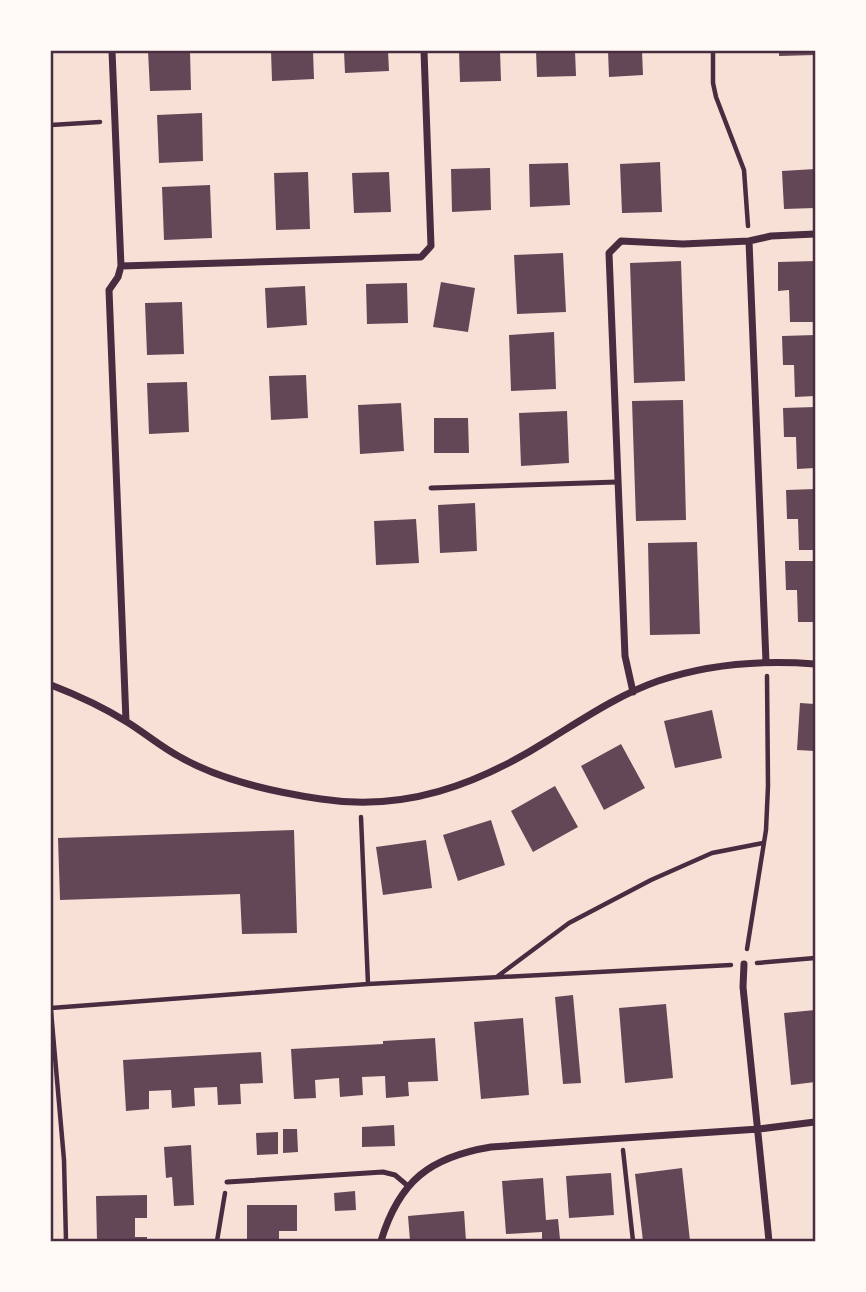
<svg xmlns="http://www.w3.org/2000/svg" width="866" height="1292" font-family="'Golos Text',sans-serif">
<rect width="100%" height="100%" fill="#f7e1d7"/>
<path fill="#644757" d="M148 51H190L191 90 150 91Z
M271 51H313L314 79 272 81Z
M344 51H388L389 71 345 73Z
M459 51H500L501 81 460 82Z
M536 51H575L576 76 537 77Z
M608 51H642L643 75 609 77Z
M779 51H815V55L779 56Z
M202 113 203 161 159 163 157 115Z
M660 162 662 212 622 213 620 164Z
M568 163 570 205 530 207 529 164Z
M490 168 491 210 452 212 451 169Z
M815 169V208L784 209 782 171Z
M308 172 310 229 276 230 274 173Z
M389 172 391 212 354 213 352 173Z
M210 185 212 238 164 240 162 187Z
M563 253 566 312 517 314 514 255Z
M681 261 685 381 634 383 630 263Z
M815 261V322H790L789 290 778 291V262Z
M441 282 475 288 468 332 433 327Z
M407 283 408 323 367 324 366 284Z
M305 286 307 325 267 328 265 288Z
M182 302 184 354 147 355 145 303Z
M554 332 556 389 511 391 509 335Z
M815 335V396L795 397 794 365H783L782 336Z
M306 375 308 418 271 420 269 376Z
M187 382 189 432 149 434 147 383Z
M683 400 686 520 636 521 632 401Z
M401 403 404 451 360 454 358 405Z
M815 407V468L797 469 796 437H784L783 408Z
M567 411 569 463 521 466 519 413Z
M434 418H468L469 453H434Z
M815 489V550H799L798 519H787L786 490Z
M475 503 477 551 440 553 438 505Z
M416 519 419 563 376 565 374 521Z
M697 542 700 634 650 635 648 543Z
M785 561H815V622H798L797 590H786Z
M800 703 815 704V751L797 750Z
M712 710 722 758 675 768 664 721Z
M621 744 645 788 604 810 581 766Z
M555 786 578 827 533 852 511 811Z
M491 820 505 865 458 881 443 835Z
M294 830 297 933 242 934 240 894 60 900 58 838Z
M426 840 432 888 383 895 376 847Z
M573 995 581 1083 563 1084 555 997Z
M666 1004 673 1078 625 1083 619 1008Z
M815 1010V1082L791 1085 784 1013Z
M523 1018 529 1095 481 1099 474 1022Z
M435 1038 438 1081 408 1082 409 1096 386 1098 385 1076 362 1077 363 1095 340 1097 339 1078 315 1080 316 1098 294 1099 291 1049 383 1044V1041Z
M261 1052 263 1083 240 1084 241 1104 218 1105 217 1087 194 1088 195 1106 172 1108 171 1090 149 1091V1109L126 1111 123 1060Z
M394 1125 395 1146 362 1147V1127Z
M283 1129H297L298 1152 283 1153Z
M278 1132V1154L257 1155 256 1133Z
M191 1145 194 1205 174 1206 172 1177 166 1178 164 1147Z
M682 1168 690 1241H643L635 1174Z
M611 1173 614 1215 569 1218 566 1176Z
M543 1178 546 1220 558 1219 560 1239 542 1240V1232L506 1234 502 1181Z
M355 1191 356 1210 335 1211 334 1193Z
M147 1195V1218H135V1237H147V1241H97L96 1196Z
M247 1205H297V1231H279V1241H247Z
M464 1211 466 1241H410L408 1216Z"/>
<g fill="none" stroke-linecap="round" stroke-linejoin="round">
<path stroke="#4a2c40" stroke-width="4.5" d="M713 51V83L716 97 744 170 748 226
M51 125 100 122
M361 817 368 984
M747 949 766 830 768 786 767 676
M757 963 815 958
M498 976 569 923 651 880 712 853 763 843
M51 1008 368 984 731 965
M51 1011 64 1160 66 1241
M623 1150 633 1241
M217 1241 225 1193"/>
<path stroke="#4a2c40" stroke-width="5" d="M431 488 617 482
M227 1182 383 1172 395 1175 408 1186"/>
<path stroke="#4a2c40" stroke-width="7" d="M112 51 121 266 118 277 109 290 126 721
M749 241 766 662
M121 266 421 257 431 246 424 51
M51 685C77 695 103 707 127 722 145 733 161 747 180 757 222 781 274 792 321 799 404 812 477 785 547 741 583 719 618 695 658 681 708 664 763 660 815 664
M633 692 625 656 609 253 621 241 683 244 749 241 771 236 815 234
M744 964 743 987 769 1241
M381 1241C399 1181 430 1157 491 1147L759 1129 815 1122"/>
</g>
<rect width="866" height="1292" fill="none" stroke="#fffaf5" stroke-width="105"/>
<rect x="52" y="52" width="762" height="1188" fill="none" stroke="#4a2c40" stroke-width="2.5"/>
</svg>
